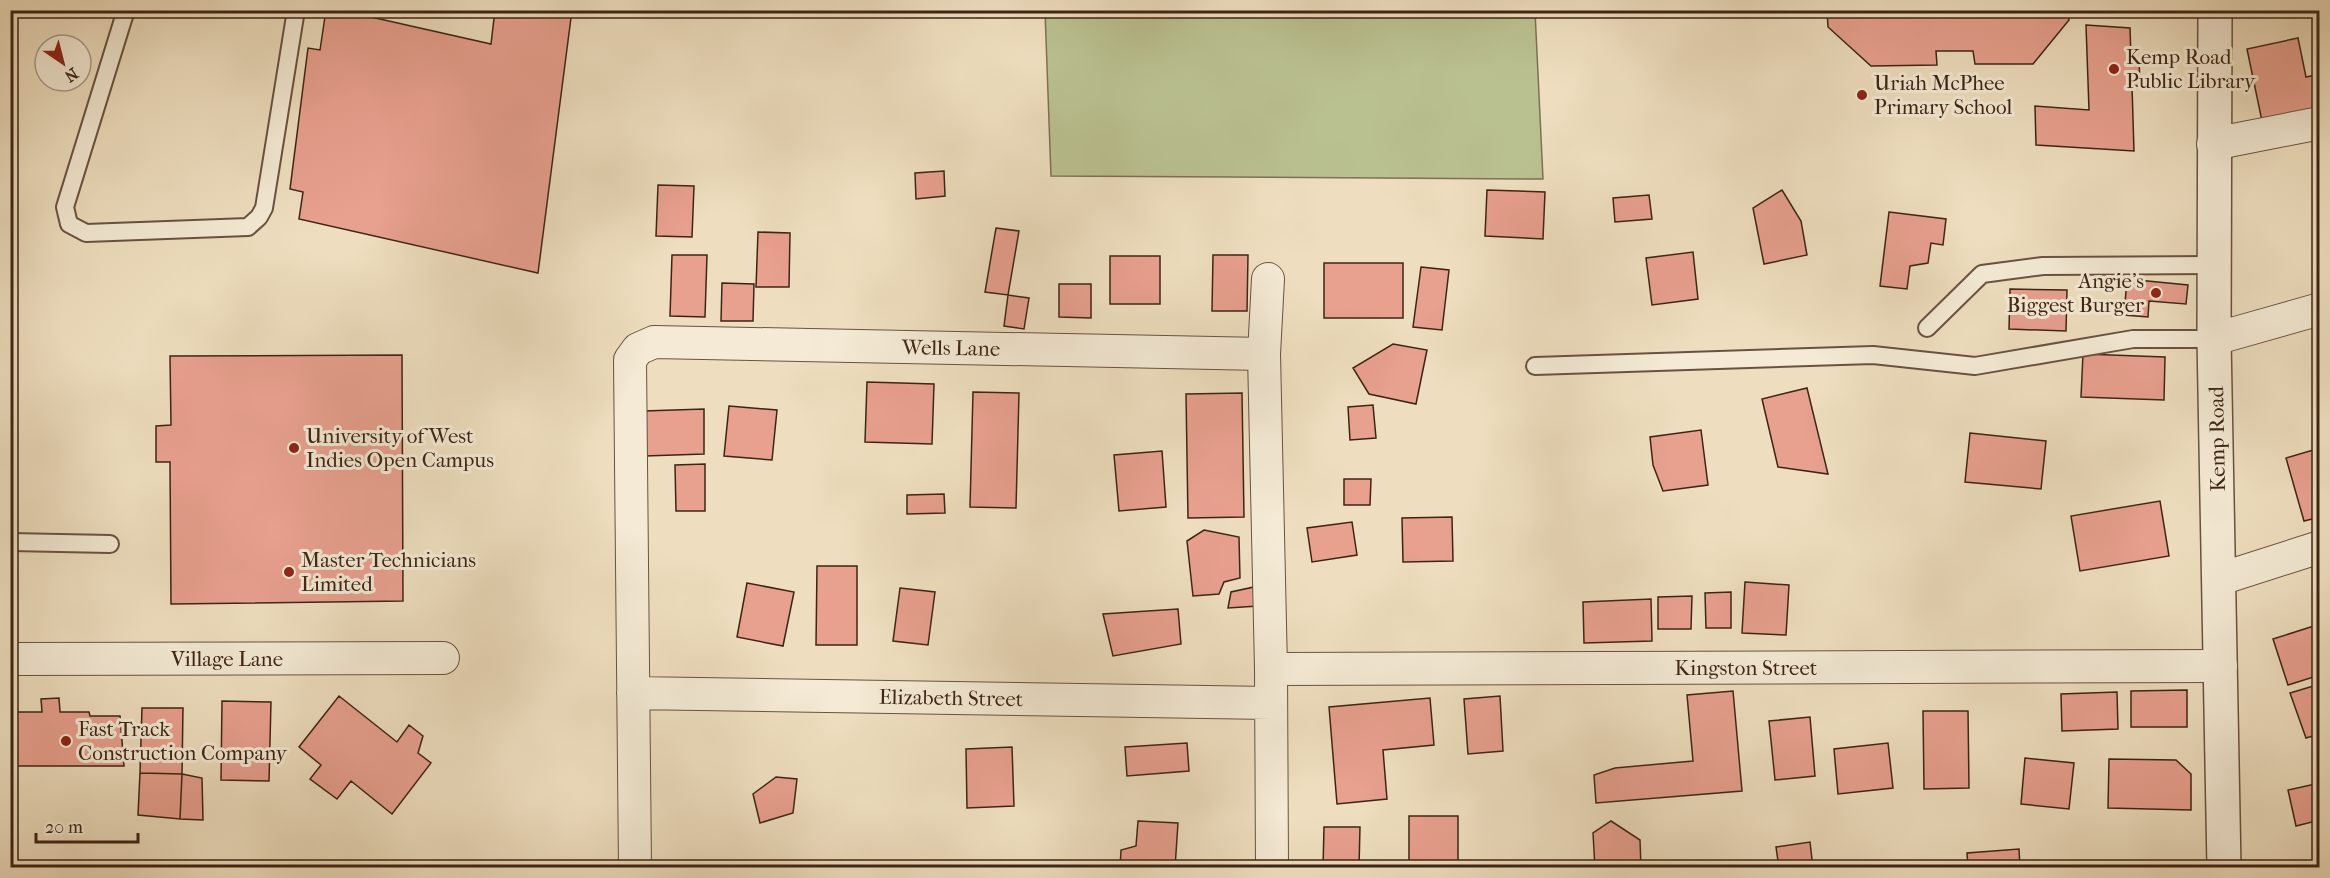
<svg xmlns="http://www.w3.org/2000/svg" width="2330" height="878" font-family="'IM FELL French Canon',serif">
<rect width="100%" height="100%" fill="#eedebf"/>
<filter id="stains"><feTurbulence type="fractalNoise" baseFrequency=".00333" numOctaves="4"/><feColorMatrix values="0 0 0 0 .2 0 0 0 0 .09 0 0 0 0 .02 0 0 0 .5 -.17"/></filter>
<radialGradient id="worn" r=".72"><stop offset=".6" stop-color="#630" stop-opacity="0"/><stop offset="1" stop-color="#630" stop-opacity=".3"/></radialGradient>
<path fill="#bac191" stroke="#7c7253" stroke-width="1.5" d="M1045 11H1535L1543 179 1051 176Z"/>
<path fill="#e8a08f" stroke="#3e2415" stroke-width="1.5" d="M326 10H340L491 44 495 10H572L538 273 299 219 303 192 290 189 308 48 320 50Z
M1827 10H2068L2069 20 2033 64H1975L1973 51H1936L1937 65 1871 66 1828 27Z
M2086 25 2130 28 2131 59H2139L2140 86H2132L2134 151 2036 145 2035 106 2089 110Z
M2298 38 2306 77 2320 74V109L2262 121 2247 49Z
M944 171 945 196 916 199 915 173Z
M658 185 694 186 692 237 656 236Z
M1487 190 1545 192 1543 239 1485 236Z
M1782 190 1801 221 1807 255 1764 264 1753 208Z
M1649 195 1652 219 1615 222 1613 198Z
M1889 212 1946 219 1943 245 1931 243 1928 263 1910 266 1907 289 1880 286Z
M996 228 1019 231 1008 295 985 292Z
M758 232 790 233 789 287H756Z
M1693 252 1698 299 1652 305 1646 258Z
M672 255H707L705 317 670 316Z
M1213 255H1248L1247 311H1212Z
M1110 256H1160V304H1110Z
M1324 263H1403V318H1324Z
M1421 267 1449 270 1442 330 1413 327Z
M2127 279 2188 285 2186 304 2149 301 2148 317 2124 315Z
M722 283 754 284 753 321H721Z
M1059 284H1091V318L1059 317Z
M2010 289 2067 290 2066 331 2009 329Z
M1008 295 1029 298 1024 329 1004 326Z
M1393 344 1427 350 1416 404 1369 394 1353 368Z
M2083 354 2165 357 2164 400 2081 397Z
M402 355 403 601 171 604 170 462H156V426L171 425 170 356Z
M867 382 934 384 932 444 865 442Z
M1807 388 1828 474 1778 467 1762 399Z
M973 392 1019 393 1016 508 970 507Z
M1242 393 1244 517 1188 518 1186 394Z
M1373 405 1376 438 1350 440 1348 407Z
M729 406 777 410 772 460 724 456Z
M704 409V454L645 456 644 411Z
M1701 430 1708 485 1663 491 1653 465 1650 437Z
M1970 433 2046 441 2041 489 1965 482Z
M2320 448V517L2304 521 2286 458Z
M1162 451 1166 507 1119 511 1114 455Z
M705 464V511H676L675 465Z
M1344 479H1371L1370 505H1344Z
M944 494 945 513 907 514V495Z
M2160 501 2169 556 2080 571 2071 516Z
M1452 517 1453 561 1403 562 1402 518Z
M1352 522 1357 555 1312 562 1307 528Z
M1204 530 1239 537 1240 578 1224 582 1219 594 1193 596 1187 541Z
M817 566H857V645H816Z
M1745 582 1789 585 1786 635 1742 633Z
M747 583 794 592 783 646 737 637Z
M1254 587 1258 606 1228 608 1231 592Z
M900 588 935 592 928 645 893 641Z
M1731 592V628H1706L1705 593Z
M1692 596 1691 629H1658V597Z
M1651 599 1652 641 1584 643 1583 602Z
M1178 609 1181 644 1113 656 1103 614Z
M2320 624V675L2288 685 2273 639Z
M2320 684V734L2306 738 2290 693Z
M2187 690V727H2131V691Z
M1733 691 1742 791 1596 803 1594 775 1615 768 1693 761 1687 695Z
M2117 692 2118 729 2062 731 2061 694Z
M339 696 397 742 409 725 423 736 418 753 431 763 392 814 351 781 337 799 310 779 321 765 299 747Z
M1500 696 1503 751 1468 754 1464 699Z
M59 698 60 712H89L90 716H120L124 766H10V712H42L41 699Z
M1430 698 1434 745 1383 750 1387 799 1337 804 1329 707Z
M222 701 271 702 269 781 221 780Z
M142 708H183L182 774 140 773Z
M1923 711H1968L1969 788 1924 789Z
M1810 717 1815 776 1775 780 1769 721Z
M1187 743 1189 771 1127 776 1125 747Z
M1888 743 1893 788 1838 794 1834 749Z
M1012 747 1014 806 967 808 966 749Z
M2025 758 2074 763 2069 809 2021 804Z
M2109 759 2176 760 2191 774V810L2108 808Z
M140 773 182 774 180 819 138 815Z
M182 774 202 778 203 820 180 819Z
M776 777 797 779 793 813 760 823 753 794Z
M2320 783V820L2296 826 2288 790Z
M1409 816H1458V868H1409Z
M1138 821 1178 823 1175 868H1120L1121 850 1136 846Z
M1611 821 1640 840 1641 868H1595L1593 833Z
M1324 827H1360L1359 868H1323Z
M1810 842 1813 868H1779L1776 847Z
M2019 849 2020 868H1968L1967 853Z"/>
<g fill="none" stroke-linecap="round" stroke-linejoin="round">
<g stroke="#6a5240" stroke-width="20">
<path id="service" d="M126 10 65 207 69 224 86 233 248 227 259 217 264 208 296 10
M1927 328 1982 274 2043 266 2214 265
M1535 366 1873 355 1975 366 2133 339H2214
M10 542 110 544"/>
</g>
<g stroke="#6a5240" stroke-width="34">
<path id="minor" d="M2213 144 2320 123
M1268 279 1264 354 1271 669 1272 868
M2214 339 2320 309
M2220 579 2320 547
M10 659 443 658
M1271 669 2221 666
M633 693 1270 703
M635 868 630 360 638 349 654 342 1264 354"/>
</g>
<g stroke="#6a5240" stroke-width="36">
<path id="tertiary" d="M2215 10 2214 339 2224 868"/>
</g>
<use href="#service" stroke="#f4ead5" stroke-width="16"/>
<use href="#minor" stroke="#f4ead5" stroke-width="32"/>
<use href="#tertiary" stroke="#f4ead5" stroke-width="33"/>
</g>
<g fill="#8f2418" stroke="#f4ead5" stroke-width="2">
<circle cx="2114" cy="69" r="6"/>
<circle cx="1862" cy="95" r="6"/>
<circle cx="2156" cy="293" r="6"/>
<circle cx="294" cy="448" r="6"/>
<circle cx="289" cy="572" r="6"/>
<circle cx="66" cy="741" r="6"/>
</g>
<g text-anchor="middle" stroke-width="6" stroke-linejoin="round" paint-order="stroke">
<g font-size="21" fill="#3e2415" stroke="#f4ead5" text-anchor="start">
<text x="2126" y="64">Kemp Road<tspan x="2126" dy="24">Public Library</tspan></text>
<text x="1874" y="90">Uriah McPhee<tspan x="1874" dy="24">Primary School</tspan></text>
<text x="2144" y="288" text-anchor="end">Angie's<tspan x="2144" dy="24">Biggest Burger</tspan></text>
<text x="306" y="443">University of West<tspan x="306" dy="24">Indies Open Campus</tspan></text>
<text x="301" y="567">Master Technicians<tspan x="301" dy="24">Limited</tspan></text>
<text x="78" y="736">Fast Track<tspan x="78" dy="24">Construction Company</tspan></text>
</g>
<g font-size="21" fill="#3e2415" stroke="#f4ead5">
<text transform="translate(951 348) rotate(1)" y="7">Wells Lane</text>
<text transform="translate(2217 439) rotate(-91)" y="7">Kemp Road</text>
<text x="227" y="666">Village Lane</text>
<text x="1746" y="675">Kingston Street</text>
<text transform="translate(951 698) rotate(1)" y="7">Elizabeth Street</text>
</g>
</g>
<rect width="2330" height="878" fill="none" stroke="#eedebf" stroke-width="36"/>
<rect x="12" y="12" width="2306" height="854" fill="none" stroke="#3e2415" stroke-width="3"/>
<rect x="18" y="18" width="2294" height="842" fill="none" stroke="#3e2415" stroke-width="1.5"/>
<g transform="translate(63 63) rotate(145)"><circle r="28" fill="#f4ead5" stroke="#ab9b88" stroke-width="1.5"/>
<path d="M0-4.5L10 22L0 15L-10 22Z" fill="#8f2418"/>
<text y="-9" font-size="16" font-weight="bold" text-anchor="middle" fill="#3e2415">N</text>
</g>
<path d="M36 833v9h102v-9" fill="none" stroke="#3e2415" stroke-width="3"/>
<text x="45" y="833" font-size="18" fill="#3e2415" stroke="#f4ead5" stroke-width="4.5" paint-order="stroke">20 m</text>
<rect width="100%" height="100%" filter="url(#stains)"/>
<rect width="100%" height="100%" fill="url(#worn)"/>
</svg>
